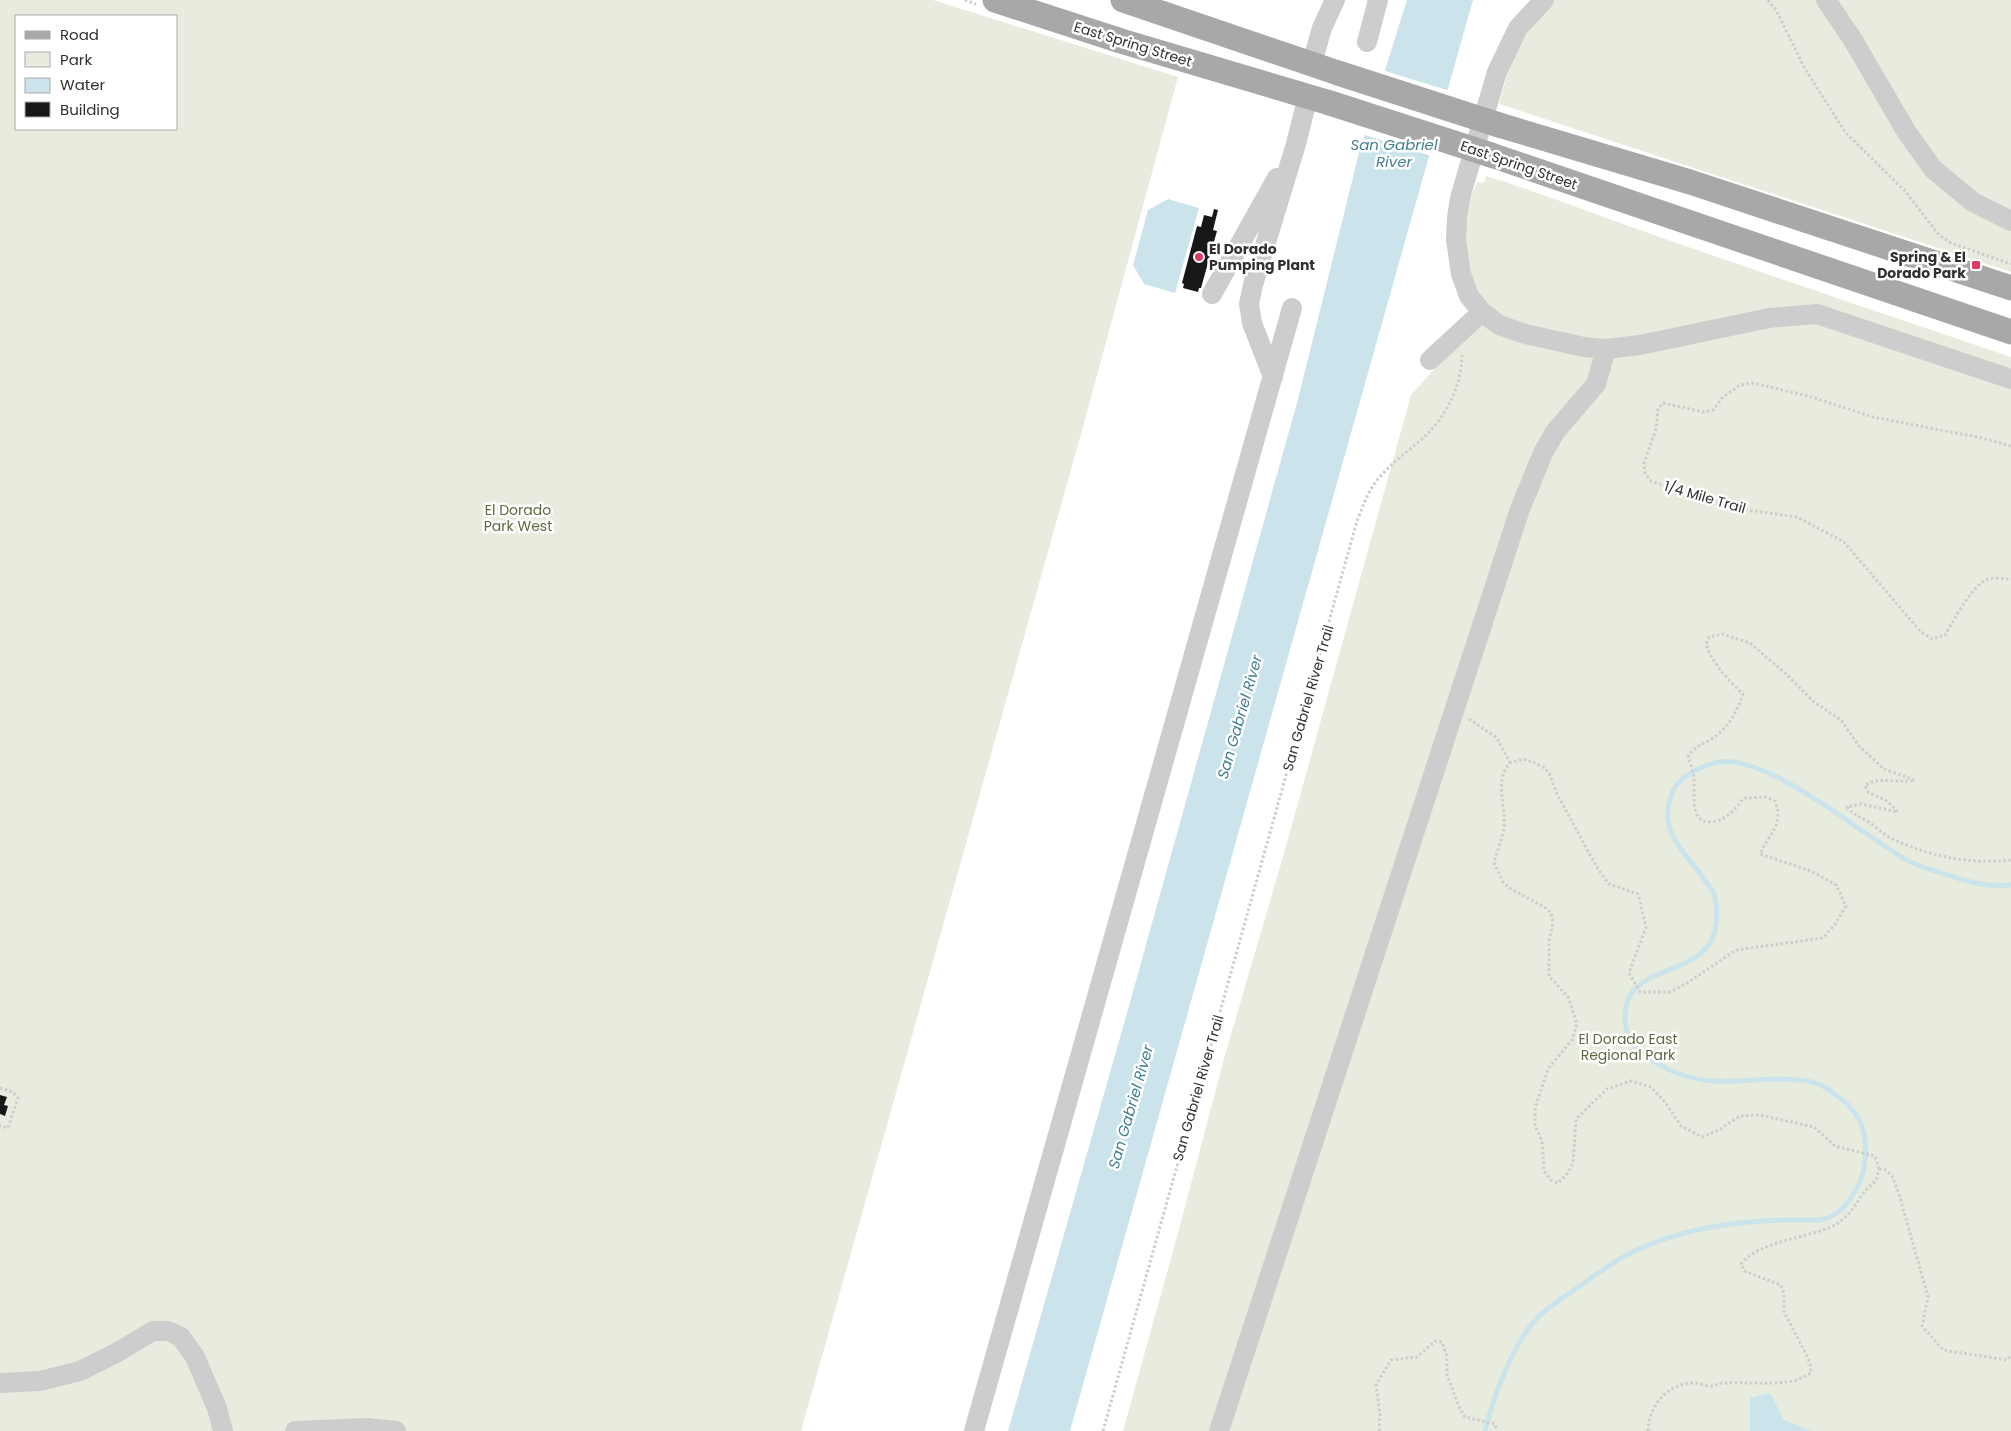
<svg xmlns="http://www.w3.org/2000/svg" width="2011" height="1431" font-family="Poppins,sans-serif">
<rect width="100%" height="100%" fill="#fff"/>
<path fill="#e8ecde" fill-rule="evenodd" d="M0 0H933L1178 77 1083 427 801 1431H0ZM16 16H176V129H16Z
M1545 0H2011V272L1499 104 1510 65Z
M1486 176C1549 195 1609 220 1671 241 1784 280 1898 319 2011 357V1431H1123L1178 1233 1225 1055 1285 850 1411 395 1490 308C1460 272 1462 241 1467 196L1471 197 1477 182 1484 183Z"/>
<path fill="#cbe4eb" d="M1407 0H1473L1070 1431H1008L1127 1013 1298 399 1359 153Z
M1168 199 1199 208 1175 293 1144 284 1133 265 1148 210Z
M1770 1393 1784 1420 1811 1431H1750V1398Z"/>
<path fill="#fff" d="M1382 70 1450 91 1431 156 1362 134Z"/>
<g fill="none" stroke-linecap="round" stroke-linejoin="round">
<path stroke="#cbe4eb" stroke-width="5" d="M1485 1431C1493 1397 1513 1344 1537 1318 1549 1306 1563 1298 1577 1288 1597 1274 1618 1258 1641 1248 1699 1223 1758 1219 1820 1220 1839 1217 1850 1202 1858 1186 1863 1177 1864 1169 1865 1160 1868 1128 1858 1109 1832 1092 1825 1087 1816 1082 1807 1081 1751 1072 1711 1097 1655 1062 1647 1057 1636 1050 1631 1041 1626 1034 1625 1025 1625 1016 1625 959 1711 981 1716 924 1717 914 1717 901 1713 892 1711 887 1706 883 1704 879 1682 848 1655 829 1674 789 1681 775 1704 765 1719 762 1769 755 1860 833 1903 858 1914 865 1926 868 1938 872 1963 880 1984 888 2011 885"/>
</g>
<path fill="#171717" d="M1214 209 1218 210 1213 230 1217 231 1201 288H1199L1198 292 1183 288 1184 284 1182 283 1197 226 1201 227 1204 215 1212 217Z
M0 1095 7 1097 4 1105 8 1106 5 1116 0 1114Z"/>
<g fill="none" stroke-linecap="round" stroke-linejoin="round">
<path stroke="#cdcdcd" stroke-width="3" stroke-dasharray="2.5 2.5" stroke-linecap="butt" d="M965 0 976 4
M1768 0 1776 10 1804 67 1845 132 1905 191 1939 235 1951 243 2011 264
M2011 446 1982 438 1873 417 1808 396 1753 383 1740 385 1723 397 1713 410 1704 412 1663 403 1658 409 1656 429 1644 463 1645 473 1651 481 1691 495 1748 510 1797 517 1844 542 1921 632 1932 639 1945 635C1954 620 1972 585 1988 579 1994 577 2004 579 2011 579
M1469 719 1497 738 1510 763
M0 1088 13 1092 18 1098 8 1128 0 1126
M1879 1169 1875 1156 1835 1146 1814 1127 1760 1115 1740 1116 1719 1130 1702 1137 1681 1126 1665 1102 1651 1087 1631 1081 1607 1089 1576 1119 1573 1164 1567 1174 1558 1183 1551 1180 1544 1171 1542 1141 1535 1126V1108L1548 1069 1572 1040 1577 1024 1568 997 1549 976V942L1553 922 1551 913 1546 908 1511 889 1503 882 1494 863C1497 851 1502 840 1504 828 1506 808 1494 779 1510 763L1523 759 1533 762 1545 768 1550 775 1557 794 1596 866 1609 884 1638 894 1646 927 1629 973 1640 992H1670L1687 983 1736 950 1823 938 1835 924 1846 906 1836 885 1811 871 1760 854C1770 831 1784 827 1775 801L1766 797 1744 798C1734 810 1726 821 1710 822 1689 823 1695 792 1694 779 1694 772 1690 764 1688 757 1694 745 1706 744 1716 736 1730 725 1737 711 1743 694 1728 680 1712 663 1706 644L1709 637 1722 634 1750 643 1786 674 1814 702 1841 720 1859 746 1884 769 1915 780C1899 784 1880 776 1865 785L1868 792 1887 801 1898 812 1861 804 1847 807C1853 814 1860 817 1869 822 1876 827 1883 834 1891 838 1927 856 1971 865 2011 860
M1879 1169 1886 1170 1892 1176 1899 1194 1928 1297 1922 1326 1943 1350 2007 1360 2011 1355
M1103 1431 1357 521C1363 506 1368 491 1378 479 1391 463 1409 451 1424 437 1446 417 1462 385 1462 355
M1379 1431 1380 1415 1376 1385 1391 1360 1417 1357 1435 1341 1442 1342 1447 1357V1375L1459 1407 1465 1417 1495 1424 1497 1431
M1648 1431C1649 1406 1667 1383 1694 1383 1700 1383 1706 1387 1712 1386 1716 1385 1719 1383 1724 1383 1747 1382 1770 1385 1793 1381 1799 1380 1805 1376 1811 1373L1810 1363 1804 1350 1784 1312V1294L1781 1285 1744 1271 1741 1264C1761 1240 1805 1239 1833 1226 1855 1215 1858 1193 1876 1181L1879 1169"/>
<path stroke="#cdcdcd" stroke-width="20" d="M1544 0 1518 28 1497 72 1460 198 1457 218 1456 240 1461 274 1469 296 1482 312 1499 325 1525 334 1584 347 1606 349 1640 345 1769 318 1817 314 2011 379
M1826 0 1853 40 1906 131 1933 169 1973 202 2011 221
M1367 42 1378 0
M1312 63 1322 28 1335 0
M1212 294 1277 178
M1430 360 1482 312
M1273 377 1252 323 1249 304 1253 285 1296 144 1308 96
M0 1383 40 1381 80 1371 116 1353 153 1331H168L181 1337 195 1357 217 1408 223 1431
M295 1431 367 1428 396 1431
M974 1431 1292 308
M1219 1431 1520 509 1543 453 1555 432 1596 384 1606 349"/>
<path stroke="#a8a8a8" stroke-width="25" d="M995 0 1121 41 1330 103
M1123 0 1338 73
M1499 125 1690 182 2011 288
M1491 155 2011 332"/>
<path stroke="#a8a8a8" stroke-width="25" d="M1338 73 1499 125
M1330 103 1491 155"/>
</g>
<g fill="#df3a63" stroke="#fff" stroke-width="2">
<circle cx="1199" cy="257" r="5"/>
<rect x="1971" y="260" width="10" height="10" rx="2.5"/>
</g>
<g text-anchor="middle" stroke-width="5" stroke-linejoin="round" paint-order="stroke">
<g font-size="14" fill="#303030" stroke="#fff">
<text transform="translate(1133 44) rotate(17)" y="5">East Spring Street</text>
<text transform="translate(1519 165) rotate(19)" y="5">East Spring Street</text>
<text transform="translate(1705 497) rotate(16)" y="5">1/4 Mile Trail</text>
<text transform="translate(1308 698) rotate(-74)" y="5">San Gabriel River Trail</text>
<text transform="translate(1198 1088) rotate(-74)" y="5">San Gabriel River Trail</text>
</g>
<g font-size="14" font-weight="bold" fill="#303030" stroke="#fff" text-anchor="start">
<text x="1209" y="254">El Dorado<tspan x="1209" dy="16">Pumping Plant</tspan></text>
<text x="1966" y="262" text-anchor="end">Spring &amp; El<tspan x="1966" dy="16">Dorado Park</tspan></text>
</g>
<g font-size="14" fill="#5b6a3e" stroke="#fff">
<text x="518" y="515">El Dorado<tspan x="518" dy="16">Park West</tspan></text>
<text x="1628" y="1044">El Dorado East<tspan x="1628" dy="16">Regional Park</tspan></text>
</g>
<g font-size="15" font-style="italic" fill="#407f90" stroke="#fff">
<text x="1394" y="150">San Gabriel<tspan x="1394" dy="17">River</tspan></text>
<text transform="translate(1240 717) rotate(-74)" y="5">San Gabriel River</text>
<text transform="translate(1131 1107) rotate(-74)" y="5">San Gabriel River</text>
</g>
</g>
<rect x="15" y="15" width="162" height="115" fill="#ffffff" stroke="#acacac"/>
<rect x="25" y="31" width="25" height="8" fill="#a8a8a8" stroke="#acacac"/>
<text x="60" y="40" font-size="15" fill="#303030">Road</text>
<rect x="25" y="52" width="25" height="15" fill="#e8ecde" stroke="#acacac"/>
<text x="60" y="65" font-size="15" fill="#303030">Park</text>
<rect x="25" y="78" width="25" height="15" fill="#cbe4eb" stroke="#acacac"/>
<text x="60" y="90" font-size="15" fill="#303030">Water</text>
<rect x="25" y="102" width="25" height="15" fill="#171717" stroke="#acacac"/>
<text x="60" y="115" font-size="15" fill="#303030">Building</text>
</svg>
